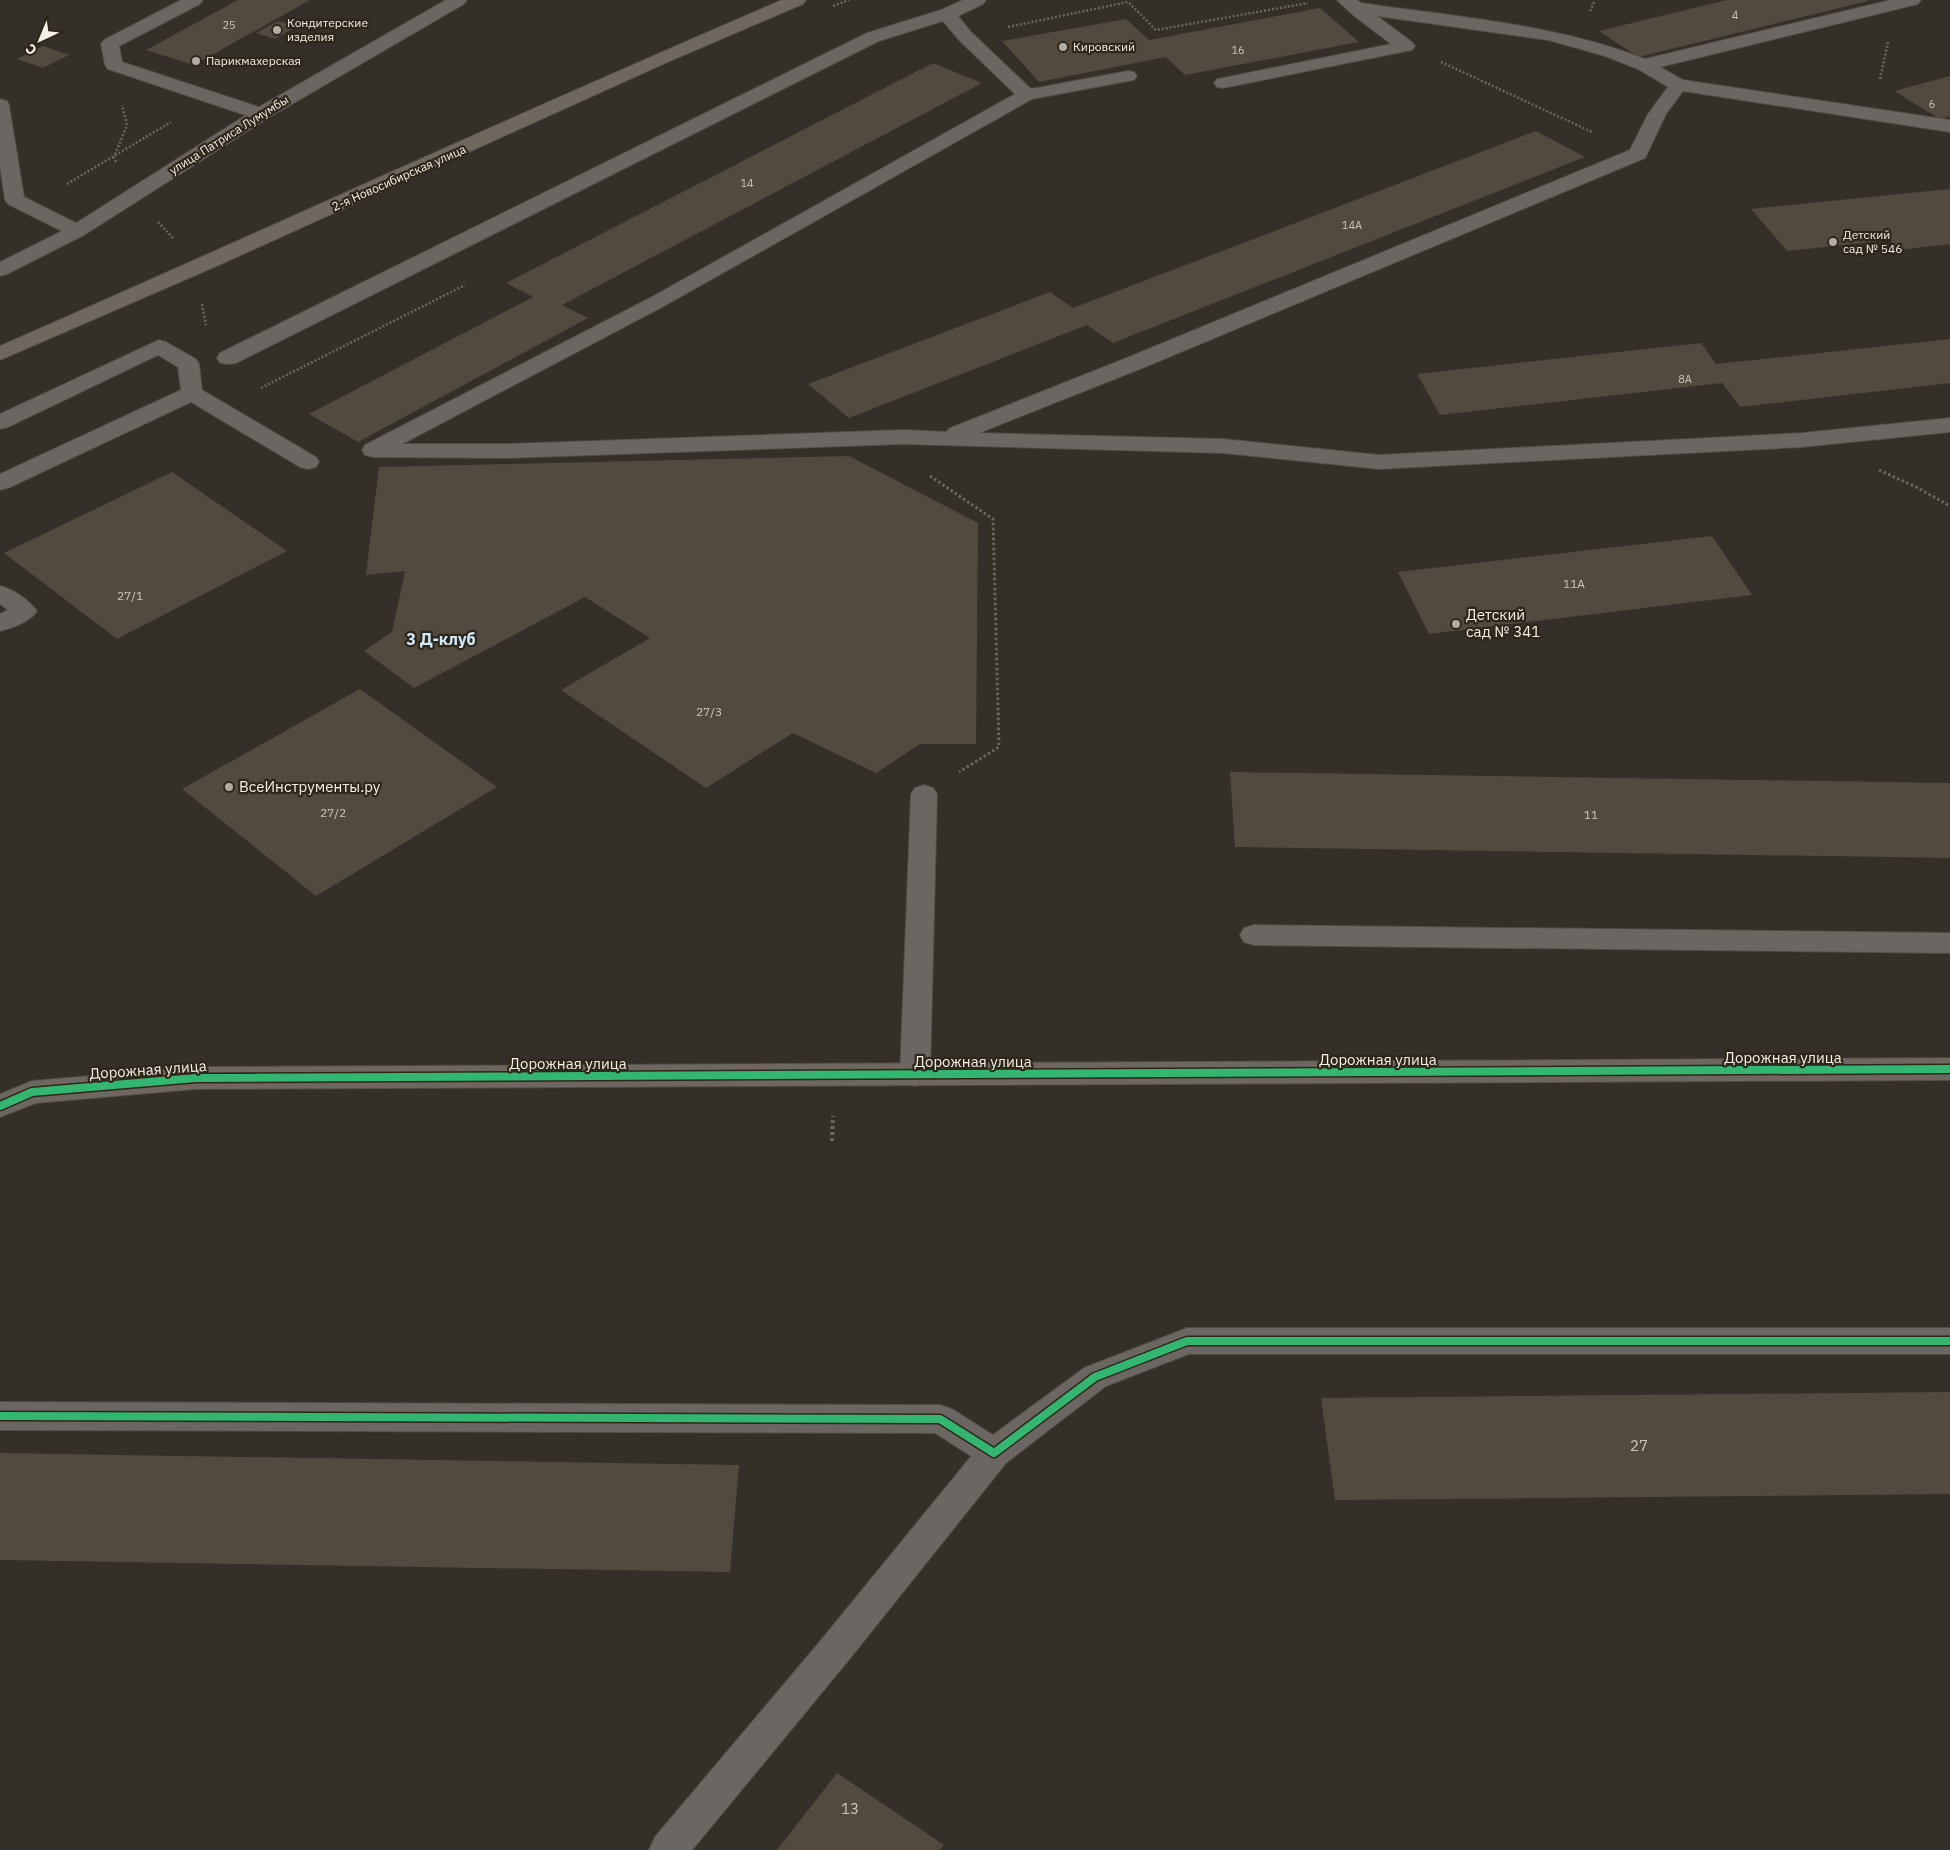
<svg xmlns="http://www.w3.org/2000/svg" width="1950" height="1850" font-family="'IBM Plex Sans',sans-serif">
<rect width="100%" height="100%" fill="#342f29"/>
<path fill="#524a3f" d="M238 0H310L194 65 146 50Z
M1727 0H1867L1868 1 1638 57 1599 31Z
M1320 8 1359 42 1185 75 1166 57 1039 82 1002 41 1126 19 1149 40Z
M278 21 297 26 275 39 256 33Z
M43 46 69 55 43 68 17 59Z
M933 63 982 83 562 305 588 318 358 442 309 414 533 297 506 283Z
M1950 76V116L1940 119 1894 91Z
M1536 131 1585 157 1113 343 1087 325 849 418 808 384 1050 292 1073 308Z
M1950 189V244L1899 250 1890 240 1787 251 1751 209Z
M1950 339V383L1740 407 1722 383 1440 415 1417 374 1701 343 1716 364Z
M849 456 978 523 976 744H920L876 773 793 733 706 788 561 690 650 638 585 597 414 688 364 651 392 632 405 571 366 575 379 467Z
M172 472 287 551 117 639 4 553Z
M1712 536 1752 595 1429 634 1398 572Z
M360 689 497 787 316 896 182 789Z
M1230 772 1950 783V858L1235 847Z
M1950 1392V1494L1335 1500 1321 1398Z
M0 1453 739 1465 730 1572 0 1560Z
M837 1773 944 1845 940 1850H777Z"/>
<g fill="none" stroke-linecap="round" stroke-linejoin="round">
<g stroke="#4f4b45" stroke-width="2">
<path id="lane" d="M181 0H203L200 4 119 46 122 62 268 110 270 114 268 118 261 120 254 118 108 69 105 65 101 44 104 40Z
M963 0H986L983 4 958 16 971 32 1031 89 1128 71 1134 72 1137 76 1134 80 1128 81 1032 99 664 306 402 444H507L903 430 947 432 948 429 1129 357 1630 150 1648 114 1668 87 1638 69 1605 56 1548 40 1377 16 1412 42 1415 46 1412 50 1223 88 1217 87 1214 83 1217 79 1223 78 1391 44 1353 15 1337 0H1357L1361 3C1457 17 1555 24 1645 59L1891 0H1921L1918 4 1660 67 1683 80 1950 120V132L1683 91 1666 114 1645 158 1145 367 979 433 1223 439 1379 455 1802 433 1950 418V432L1802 447 1379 469 1223 453 903 444 507 458 373 457 365 455 362 450 365 445 650 298 1015 94 959 40 943 21 879 41 236 363 228 364 220 363 217 358 220 353 867 33 941 10Z
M0 99 7 101 9 105 24 197 84 227 87 231 84 235 77 237 70 235 8 204 5 200 0 166Z
M159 340 166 342 196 359 199 364 202 390 316 457 319 462 316 467 308 469 300 467 191 402 8 488 0 490V474L181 390 178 367 158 355 8 427 0 429V414Z
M0 586C13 589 29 600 37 611 30 622 12 628 0 631V614L8 610 0 604Z
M924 785 933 788 937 794 930 1075 925 1083 915 1086 905 1083 900 1075 911 794 915 788Z
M1254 925 1950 933V953L1254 945 1244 942 1240 935 1244 928Z
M994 1439 1006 1443 1011 1453 1006 1463 848 1661 692 1850H649L655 1837 822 1639 982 1443Z"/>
</g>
<g stroke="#4f4b45" stroke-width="2">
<path id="street" d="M446 0H467L464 4 268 118 84 235 7 274 0 276V262L70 227 254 110Z
M1187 1328H1950V1354H1189L1106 1386 1006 1463 994 1467 982 1463 935 1433 0 1430V1402L940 1405 952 1409 993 1435 1084 1368Z"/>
</g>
<g stroke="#4f4b45" stroke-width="2">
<path id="secondary" d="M1950 1058V1080L196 1089 36 1103 0 1117V1094L32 1081 196 1067Z"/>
</g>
<g stroke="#4f4b45" stroke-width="2">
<path id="primary" d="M782 0H806L803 4 670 61 219 265 0 360V346C261 232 520 112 782 0Z"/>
</g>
<path stroke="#6a6660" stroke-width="2.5" stroke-dasharray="2 2" stroke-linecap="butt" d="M833 6 849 0
M1590 11 1595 0
M1008 27 1128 2 1156 30 1308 3
M1441 62 1592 132
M1880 79 1888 42
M116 162 114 157 127 125 122 105
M67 184 171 122
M158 222 173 238
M202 304 206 325
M261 388 465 285"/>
<path stroke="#6a6660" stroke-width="3" stroke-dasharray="2.5 2.5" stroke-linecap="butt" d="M1879 470 1916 487 1950 506
M930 476 993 519 999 747 959 772"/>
<path stroke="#6a6660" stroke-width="4" stroke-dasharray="3 3" stroke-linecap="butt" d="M832 1141 833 1116"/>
<use href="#lane" fill="#6b6661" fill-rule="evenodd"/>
<use href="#street" fill="#6b6661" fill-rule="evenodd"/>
<use href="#secondary" fill="#6d6760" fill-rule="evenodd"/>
<use href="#primary" fill="#6f685f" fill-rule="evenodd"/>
<g stroke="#2f261a" stroke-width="11">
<path id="cycleway" d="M0 1106 32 1092 196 1078 1950 1069
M0 1416 940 1419 994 1453 1095 1377 1187 1341H1950"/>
</g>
<use href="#cycleway" stroke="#33b770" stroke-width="8"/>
</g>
<g fill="#b1aca4" stroke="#2f261a" stroke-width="2">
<circle cx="277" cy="30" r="5"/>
<circle cx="1063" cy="47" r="5"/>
<circle cx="196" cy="61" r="5"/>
<circle cx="1833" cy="242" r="5"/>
<circle cx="1456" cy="624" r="5"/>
<circle cx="229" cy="787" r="5"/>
</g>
<g text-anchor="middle" stroke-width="4.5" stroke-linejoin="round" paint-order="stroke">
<g font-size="11" fill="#ccc6bd">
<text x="1735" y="19">4</text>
<text x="229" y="29">25</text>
<text x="1238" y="54">16</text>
<text x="1932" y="108">6</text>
<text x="747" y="187">14</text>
<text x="1352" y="229">14А</text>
<text x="1685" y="383">8А</text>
</g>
<g font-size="12" fill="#f4efe7" stroke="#2f261a" text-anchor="start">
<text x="287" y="27">Кондитерские<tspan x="287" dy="14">изделия</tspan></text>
<text x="1073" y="51">Кировский</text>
<text x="206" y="65">Парикмахерская</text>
<text x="1843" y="239">Детский<tspan x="1843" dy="14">сад № 546</tspan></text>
</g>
<g font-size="12" fill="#f4efe7" stroke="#2f261a">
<text transform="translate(229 135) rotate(-32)" y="4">улица Патриса Лумумбы</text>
<text transform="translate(399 178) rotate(-24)" y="4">2-я Новосибирская улица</text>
</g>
<g font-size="12" fill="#ccc6bd">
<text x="1574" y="588">11А</text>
<text x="130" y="600">27/1</text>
<text x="709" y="716">27/3</text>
<text x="333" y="817">27/2</text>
<text x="1591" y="819">11</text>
</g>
<g font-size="15" fill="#f4efe7" stroke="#2f261a" text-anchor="start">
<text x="1466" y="620">Детский<tspan x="1466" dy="17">сад № 341</tspan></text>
<text x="239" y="792">ВсеИнструменты.ру</text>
</g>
<g font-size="15" fill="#f4efe7" stroke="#2f261a">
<text x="1783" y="1063">Дорожная улица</text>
<text x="1378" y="1065">Дорожная улица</text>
<text x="973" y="1067">Дорожная улица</text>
<text x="568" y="1069">Дорожная улица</text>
<text transform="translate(148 1070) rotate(-4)" y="5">Дорожная улица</text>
</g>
<g font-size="15" fill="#ccc6bd">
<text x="1639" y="1451">27</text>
<text x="850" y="1814">13</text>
</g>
<g font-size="16" font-weight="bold" fill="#cde9fc" stroke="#2f261a">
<text x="441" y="645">3 Д-клуб</text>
</g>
</g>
<g transform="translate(40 40) rotate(224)" stroke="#2f261a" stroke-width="4" paint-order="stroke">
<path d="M0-4L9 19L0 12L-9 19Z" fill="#f4efe7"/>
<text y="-8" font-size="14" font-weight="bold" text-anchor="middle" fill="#f4efe7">С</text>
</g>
</svg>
